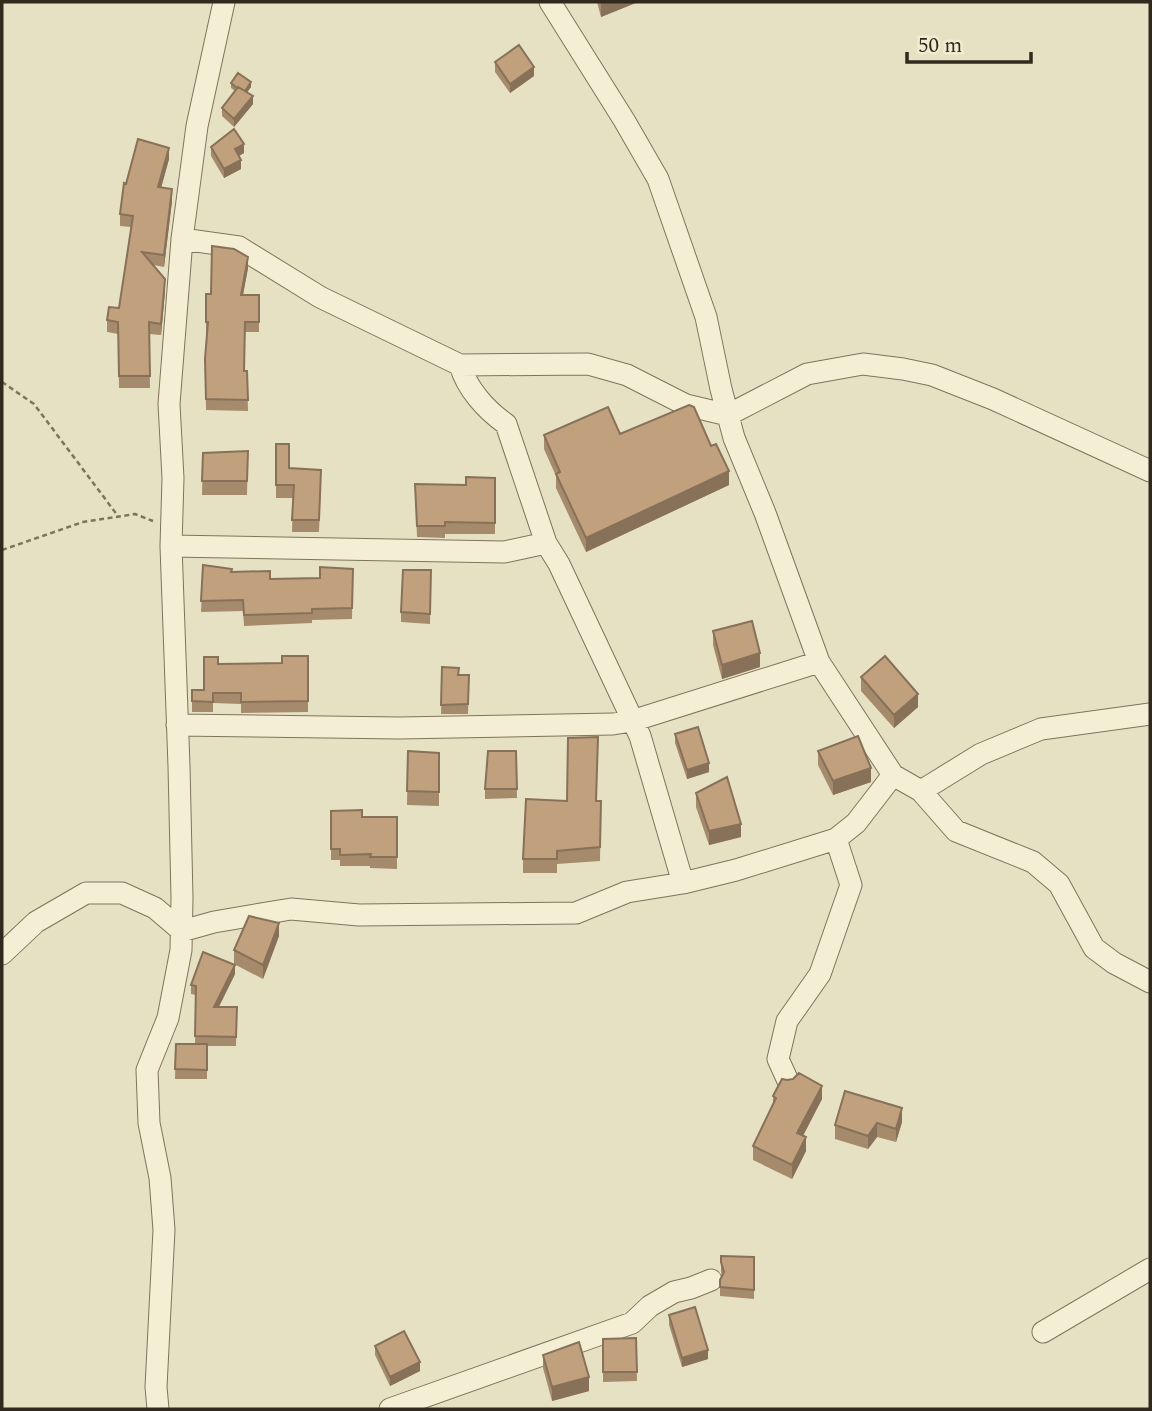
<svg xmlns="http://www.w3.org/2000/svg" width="1152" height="1411" font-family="Spectral,serif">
<rect width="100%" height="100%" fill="#e7e1c3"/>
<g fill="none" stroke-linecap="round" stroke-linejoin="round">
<g stroke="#7f735c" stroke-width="23">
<path id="minor" d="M550 2 624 120 658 179 706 317 721 389 734 438 765 513 819 662 893 775 921 791 956 831 1033 862 1059 884 1094 948 1114 963 1150 982
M182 239 239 247 320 297 460 365 588 364 627 375 686 405 728 415 807 374 863 364 903 369 932 375 993 399 1150 471
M460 365C467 389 486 410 506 424L546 543 559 564 640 736 683 883
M171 546 504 552 546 543
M177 725 399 728 613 724 632 721 819 662
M921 791 981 754 1041 729 1150 714
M2 954 36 922 86 893H122L155 908 182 931 214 922 291 909 359 915 576 913 627 892 683 883 736 870 836 839 856 823 893 775
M788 1081 778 1059 787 1021 820 974 851 885 836 839
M1043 1332 1150 1269
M158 1409 156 1387 164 1230 160 1178 149 1123 147 1070 168 1018 181 950 182 898 179 766 171 546 173 478 169 404 182 239 197 126 224 2
M390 1409 632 1323 650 1306 674 1292 691 1288 711 1280"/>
</g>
<path stroke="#7f735c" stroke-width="2.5" stroke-dasharray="5 3.5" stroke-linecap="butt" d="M2 382 34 404 118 516
M2 550 83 522 135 514 153 521"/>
<use href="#minor" stroke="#f4eed5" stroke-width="21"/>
</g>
<path fill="#a68a6c" d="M597 2H638L601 17Z
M495 62 534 76 510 93 495 72Z
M231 83 251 87 247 92 253 104 234 127 222 116V108L235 91 231 88Z
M211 147 244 153 239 156 241 169 224 178 211 156Z
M169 159 161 188 172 201 164 267 153 265 165 291 161 335 149 334 150 388H119L118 334 107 332V320L119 308 131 227 120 226V214L126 184Z
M248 268 243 295H259V332H245V371H247L248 411 206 410 205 359 207 333H206V294H211Z
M544 435 711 446 729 485 586 552 556 488V476L544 449Z
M276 444 289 468 321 483 319 532H292L293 498H276Z
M248 451 247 495H202L203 453Z
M495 478V534H445V538L417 537 415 484 466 485Z
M203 565 270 579 320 578 353 569 352 619 312 620V623L244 626 243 611 201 612Z
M431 570 430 624 401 622V612Z
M713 631 760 667 722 679 713 645Z
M308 656V712L241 713V704L213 703V712H192V690H204L218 664 282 663Z
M442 667 459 675H469L468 714H441Z
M861 677 918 707 894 728 861 691Z
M675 734 709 772 687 779 675 743Z
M408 751 439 753V806L407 805Z
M516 751 517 798 485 799V789Z
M818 751 871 782 833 795 818 765Z
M696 793 741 837 709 845 696 807Z
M567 801H601L600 861 557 864V873H523V859Z
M331 811 362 817H397V869L370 868V866H340V860H331Z
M279 936 263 979 234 964V950Z
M235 974 219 1007H237L236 1046H207V1079H175L176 1044H195L196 995 191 994V985Z
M793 1079 822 1099 803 1136 806 1151 792 1179 753 1160V1146L773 1106V1096L787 1080Z
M902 1122 896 1142 877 1137 868 1149 835 1139V1125Z
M721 1256 754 1257V1299L720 1296V1280L722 1276 721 1272Z
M669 1315 708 1359 682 1367 669 1325Z
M636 1338 637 1381 603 1382V1339Z
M375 1346 420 1371 390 1386 375 1355Z
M543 1355 589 1391 552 1401 543 1368Z"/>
<path fill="#877158" d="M603 2H638L601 17V3Z
M534 67V76L510 93V84Z
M251 82V87L243 98V93Z
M253 96V104L234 127V119Z
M244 144V153L235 158V149Z
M169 148V159L158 199V187Z
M241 160V169L224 178V169Z
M172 189V201L164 267V255Z
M248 257V268L241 305V295Z
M165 279V291L161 335V324Z
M729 471V485L586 552V538Z
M760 653V667L722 679V665Z
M918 694V707L894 728V715Z
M709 763V772L687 779V770Z
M871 768V782L833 795V781Z
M741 824V837L709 845V831Z
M279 923V936L263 979V965Z
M235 965V974L214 1016V1007Z
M822 1086V1099L797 1147V1133Z
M902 1108V1122L896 1142V1129Z
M877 1123V1137L868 1149V1136Z
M806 1137V1151L792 1179V1165Z
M708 1350V1359L682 1367V1358Z
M420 1362V1371L390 1386V1377Z
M589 1377V1391L552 1401V1387Z"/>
<path fill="#c1a17d" stroke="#877158" stroke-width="2" d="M519 45 534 67 510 84 495 62Z
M238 73 251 82 245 91 238 87 237 88 231 83Z
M238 87 253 96 234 119 222 108Z
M234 129 244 144 235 149 241 160 224 169 211 147Z
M138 139 169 148 158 187 172 189 164 255 142 252 165 279 161 324 149 322 150 376H119L118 322 107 320 109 307 119 308 133 216 120 214 124 183 126 184Z
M212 246 234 249 248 257 241 295H259V322H245L244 371H247L248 400 206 399 205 359 208 322H206V294H211Z
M689 405 694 407 711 446 716 444 729 471 586 538 556 474 560 472 544 435 608 407 620 434Z
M276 444H289V468L321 470 319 520H292L294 485H276Z
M248 451 247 481H202L203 453Z
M466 477 495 478V523L445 522V526H417L415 484 466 485Z
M203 565 232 569 231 572 270 571V579L320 578V567L353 569 352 608 312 609V613L244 615 243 600 201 601Z
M403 570H431L430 614 401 612Z
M752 621 760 653 722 665 713 631Z
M282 656H308V701L241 702V693H213V702L192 701V690H204V657H218V664L282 663Z
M885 656 918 694 894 715 861 677Z
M442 667 459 668 458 675H469L468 704 441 705Z
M698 727 709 763 687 770 675 734Z
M858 736 871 768 833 781 818 751Z
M598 737 596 801H601L600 847 557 851V859H523L526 799 567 801 568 738Z
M408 751 439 753V792L407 791Z
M488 751H516L517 789H485Z
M727 777 741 824 709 831 696 793Z
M362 810V817H397V857H370L371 854 340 855V849H331V811Z
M249 916 279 923 263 965 234 950Z
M203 952 235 965 214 1007H237L236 1037 195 1036 196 986 191 985Z
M176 1044H207V1070L175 1069Z
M799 1073 822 1086 797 1133 806 1137 792 1165 753 1146 776 1098 773 1096 782 1079 787 1080 793 1079Z
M845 1091 902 1108 896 1129 877 1123 868 1136 835 1125Z
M721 1256 754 1257V1290L720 1287V1280L724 1272 721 1262Z
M695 1307 708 1350 682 1358 669 1315Z
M404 1331 420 1362 390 1377 375 1346Z
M636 1338 637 1372H603V1339Z
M579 1342 589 1377 552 1387 543 1355Z"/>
<rect width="1152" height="1411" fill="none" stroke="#31291e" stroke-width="7"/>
<path d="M907 52v10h124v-10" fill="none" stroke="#31291e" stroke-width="3.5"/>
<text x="918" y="52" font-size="21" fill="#31291e" stroke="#f0ebd1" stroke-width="5" paint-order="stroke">50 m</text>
</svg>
